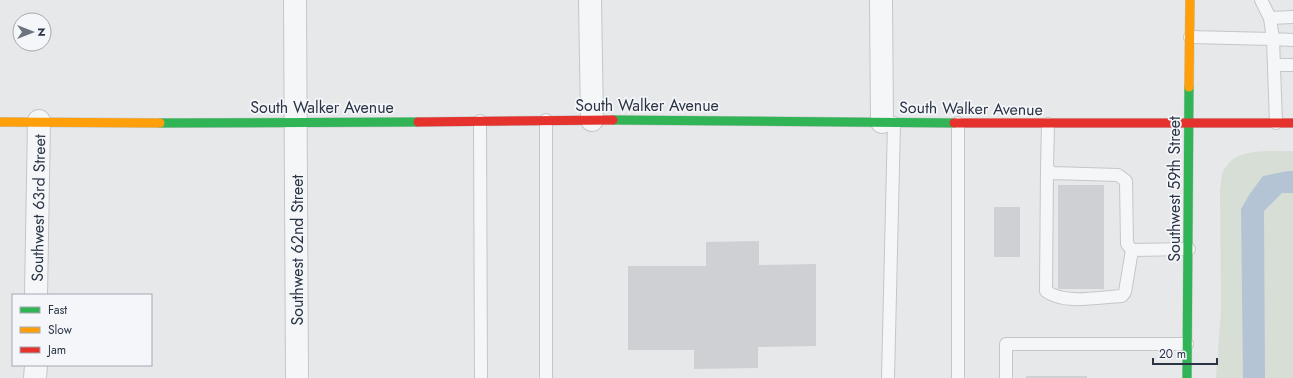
<svg xmlns="http://www.w3.org/2000/svg" width="1293" height="378" font-family="Jost,sans-serif">
<rect width="100%" height="100%" fill="#e6e8ea"/>
<path fill="#d6ded6" d="M1293 151V378H1216L1221 310 1220 190C1221 184 1221 177 1223 172 1234 146 1271 152 1293 151Z"/>
<path fill="#b4c4d5" d="M1288 171H1293V193H1282L1264 211 1265 378H1243L1241 209 1249 195 1263 176Z"/>
<path fill="#ced0d3" d="M1058 185H1104V289H1058Z
M994 207H1020V257H994Z
M759 241V265L816 264V346L758 347V368L694 369V350H628V266H706V242Z
M1026 376H1087V378H1026Z"/>
<g fill="none" stroke-linecap="round" stroke-linejoin="round">
<g stroke="#c4c6c8" stroke-width="14">
<path id="lane" d="M1270 18 1293 17
M1190 37 1273 39 1270 18 1261 0
M1274 65H1293
M546 120V378
M480 121 481 378
M1276 123 1273 39 1293 40
M1048 124 1047 168 1052 173 1118 175 1126 181 1127 244 1132 250 1189 249
M1047 168 1046 291C1064 305 1099 297 1122 296L1125 292 1132 250
M888 378 894 123
M958 378V123
M1006 378V344H1187"/>
</g>
<g stroke="#c4c6c8" stroke-width="24">
<path id="street" d="M295 0 297 378
M590 0 592 120
M881 0 882 122
M36 295 39 121
M35 378 36 365"/>
</g>
<g stroke="#c4c6c8" stroke-width="10">
<path id="fast" d="M613 120 954 123
M160 123 418 122
M1187 378 1189 87"/>
</g>
<g stroke="#c4c6c8" stroke-width="10">
<path id="slow" d="M1189 87 1190 0
M0 122 160 123"/>
</g>
<g stroke="#c4c6c8" stroke-width="10">
<path id="jam" d="M418 122 613 120
M954 123H1293"/>
</g>
<use href="#lane" stroke="#f5f6f7" stroke-width="12"/>
<use href="#street" stroke="#f5f6f7" stroke-width="22"/>
<use href="#fast" stroke="#30b455" stroke-width="9"/>
<use href="#slow" stroke="#ff9f0a" stroke-width="9"/>
<use href="#jam" stroke="#e5322d" stroke-width="9"/>
</g>
<g text-anchor="middle" stroke-width="3.5" stroke-linejoin="round" paint-order="stroke">
<g font-size="16" fill="#2b3445" stroke="#f4f6f9">
<text x="647" y="111">South Walker Avenue</text>
<text x="322" y="113">South Walker Avenue</text>
<text transform="translate(971 108) rotate(1)" y="6">South Walker Avenue</text>
<text transform="translate(1174 189) rotate(-90)" y="6">Southwest 59th Street</text>
<text transform="translate(38 208) rotate(-89)" y="6">Southwest 63rd Street</text>
<text transform="translate(297 250) rotate(-90)" y="6">Southwest 62nd Street</text>
</g>
</g>
<rect x="12" y="294" width="140" height="72" fill="#f4f6f9" stroke="#a4a8b1"/>
<rect x="20" y="307" width="20" height="6" fill="#30b455" stroke="#a4a8b1"/>
<text x="48" y="314" font-size="12" fill="#2b3445">Fast</text>
<rect x="20" y="327" width="20" height="6" fill="#ff9f0a" stroke="#a4a8b1"/>
<text x="48" y="334" font-size="12" fill="#2b3445">Slow</text>
<rect x="20" y="347" width="20" height="6" fill="#e5322d" stroke="#a4a8b1"/>
<text x="48" y="354" font-size="12" fill="#2b3445">Jam</text>
<g transform="translate(32 32) rotate(90)"><circle r="19" fill="#f4f6f9" stroke="#a4a8b1"/>
<path d="M0-3L7 15L0 10L-7 15Z" fill="#6c737f"/>
<text y="-6" font-size="11" font-weight="bold" text-anchor="middle" fill="#2b3445">N</text>
</g>
<path d="M1153 358v6h64v-6" fill="none" stroke="#2b3445" stroke-width="2"/>
<text x="1159" y="358" font-size="12" fill="#2b3445" stroke="#f4f6f9" stroke-width="3" paint-order="stroke">20 m</text>
</svg>
